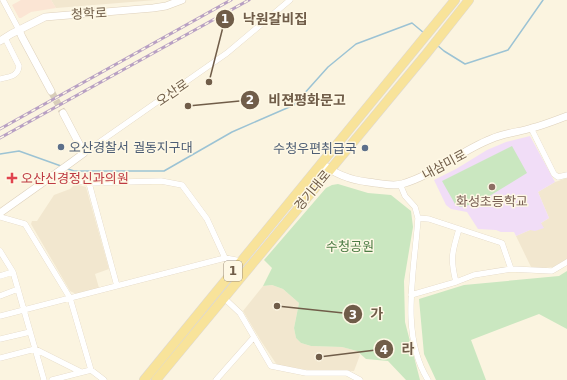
<svg xmlns="http://www.w3.org/2000/svg" width="567" height="380" font-family="'DejaVu Sans','Noto Sans KR',sans-serif">
<rect width="100%" height="100%" fill="#fbf4e0"/>
<path fill="#f2e7cf" d="M51 0H156L56 8Z
M567 178V259L553 267 532 269 516 236 530 230 549 218 538 192 555 182Z
M75 184 86 187 109 269 95 274 99 288 76 294 70 291 31 224 32 221H37L54 195 70 189Z
M272 285 283 289 299 303 294 328 296 338 301 343 311 346 342 347 357 351 360 355 354 371 308 370 277 365 261 341 243 311 263 286Z"/>
<path fill="#fbe5d4" d="M21 0H51L56 8 31 12 21 18H19L12 5Z"/>
<path fill="#f1ddf7" d="M530 136 555 182 538 192 549 218 541 223 544 228 535 231 530 230 516 236 514 232H501L496 230 478 229 467 212 451 209 446 205 434 180 456 169 487 150 506 142Z"/>
<path fill="#cae7c0" d="M512 146 527 173 478 203 460 207 455 204 442 181Z
M338 184 368 193 391 195 411 211 413 227 404 281 405 322 420 380H406L388 361 366 359 357 351 342 347 311 346 301 343 296 338 294 328 299 303 283 289 272 285 263 286 272 268 264 260 326 188 332 185Z
M567 271V329L539 314 471 340 486 380H436L424 354 419 299 464 285 559 276Z"/>
<g fill="none" stroke-linecap="round" stroke-linejoin="round">
<path stroke="#9cc3d4" stroke-width="1.5" d="M437 45 444 51 465 64 508 50 543 0
M0 154 19 151 61 166
M68 169 74 171H164L232 132 294 105 328 67 356 44 412 23 424 33"/>
<path stroke="#d8ceba" stroke-width="7" stroke-dasharray="7 3.5" stroke-linecap="butt" d="M51 91 63 113"/>
<g stroke="#ded1bc" stroke-width="6">
<path id="minor" d="M3 0 19 30
M0 79C8 77 18 77 19 66L5 38
M531 128 554 174 558 177 567 175
M84 153 227 53 290 0
M52 176 89 183 161 181 182 185 207 219 225 258
M89 183 117 286
M400 184 405 196 415 207 418 218C415 268 399 334 428 380
M0 217 25 224 70 298 91 370 104 380
M418 218 429 219 502 243 511 269
M0 251 13 272 44 380
M0 276 13 272
M456 282C450 259 452 252 459 229
M411 295 456 282 474 275 511 269 552 271 567 262
M0 296 18 289
M224 298 240 313 271 366 306 373H347L360 380
M0 316 225 258 241 261
M0 339 30 332
M0 358 35 349 81 372
M52 380 91 370
M216 380 254 337"/>
</g>
<g stroke="#ded1bc" stroke-width="8">
<path id="tertiary" d="M19 30 22 37 51 91
M0 41 11 34 45 17 153 8 166 6 182 0
M321 163C336 175 350 180 368 182 379 183 391 187 402 184 434 175 460 151 491 139 505 133 519 132 532 128 544 125 556 120 567 116
M0 213 69 164 84 153 63 113"/>
</g>
<g stroke="#ddd8d3" stroke-width="10">
<path id="primary" d="M144 380 455 0
M156 380 427 53 469 0"/>
</g>
<use href="#minor" stroke="#fff" stroke-width="5.5"/>
<use href="#tertiary" stroke="#fff" stroke-width="7"/>
<use href="#primary" stroke="#f8e39a" stroke-width="9"/>
<g stroke="#b8a0c3" stroke-width="3">
<path id="rail" d="M0 129 231 0
M0 138 249 0"/>
</g>
<use href="#rail" stroke="#fef8e5" stroke-width="1.5" stroke-dasharray="4.5" stroke-linecap="butt"/>
</g>
<g fill="#5c6f8a" stroke="#fef8e5" stroke-width="1.5">
<circle cx="61" cy="147" r="4"/>
<circle cx="365" cy="148" r="4"/>
</g>
<path fill="#e0444e" stroke="#fef8e5" stroke-width="1.5" d="M10 172h4v4h4v4h-4v4h-4v-4h-4v-4h4z"/>
<circle fill="#8d6e63" stroke="#fef8e5" stroke-width="1.5" cx="492" cy="187" r="4"/>
<g text-anchor="middle" stroke-width="3" stroke-linejoin="round" paint-order="stroke">
<rect fill="#fef8e5" stroke="#9b8c78" stroke-width="1" x="224" y="261" width="18" height="20" rx="3"/>
<g font-size="12" font-weight="bold" fill="#705d49">
<text x="233" y="275">1</text>
</g>
<g font-size="13" fill="#705d49" stroke="#fef8e5">
<text transform="translate(89 13) rotate(-3)" y="5">청학로</text>
<text transform="translate(172 92) rotate(-35)" y="5">오산로</text>
<text transform="translate(444 164) rotate(-28)" y="5">내삼미로</text>
<text transform="translate(312 190) rotate(-50)" y="5">경기대로</text>
</g>
<g font-size="13" fill="#4e5e75" stroke="#fef8e5" text-anchor="start">
<text x="69" y="152">오산경찰서 궐동지구대</text>
<text x="357" y="153" text-anchor="end">수청우편취급국</text>
</g>
<g font-size="13" fill="#be3a42" stroke="#fef8e5" text-anchor="start">
<text x="21" y="183">오산신경정신과의원</text>
</g>
<g font-size="13" fill="#785e54" stroke="#fef8e5">
<text x="492" y="206">화성초등학교</text>
</g>
<g font-size="13" fill="#4c7b44" stroke="#fef8e5">
<text x="350" y="251">수청공원</text>
</g>
</g>
<path fill="none" stroke="#705d49" stroke-width="1.5" d="M209 82L225 19M188 106L250 100M277 306L353 314M319 357L384 349"/>
<g fill="#705d49" stroke="#fef8e5" stroke-width="1.5">
<circle cx="209" cy="82" r="4"/>
<circle cx="188" cy="106" r="4"/>
<circle cx="277" cy="306" r="4"/>
<circle cx="319" cy="357" r="4"/>
<circle cx="225" cy="19" r="10"/>
<circle cx="250" cy="100" r="10"/>
<circle cx="353" cy="314" r="10"/>
<circle cx="384" cy="349" r="10"/>
</g>
<g font-size="12" text-anchor="middle" font-weight="bold" fill="#fff">
<text x="225" y="23">1</text>
<text x="250" y="104">2</text>
<text x="353" y="319">3</text>
<text x="384" y="354">4</text>
</g>
<g font-size="14" text-anchor="middle" font-weight="bold" fill="#705d49" stroke="#fef8e5" stroke-width="3" stroke-linejoin="round" paint-order="stroke">
<text x="275" y="24">낙원갈비집</text>
<text x="307" y="105">비젼평화문고</text>
<text x="377" y="319">가</text>
<text x="408" y="354">라</text>
</g>
</svg>
